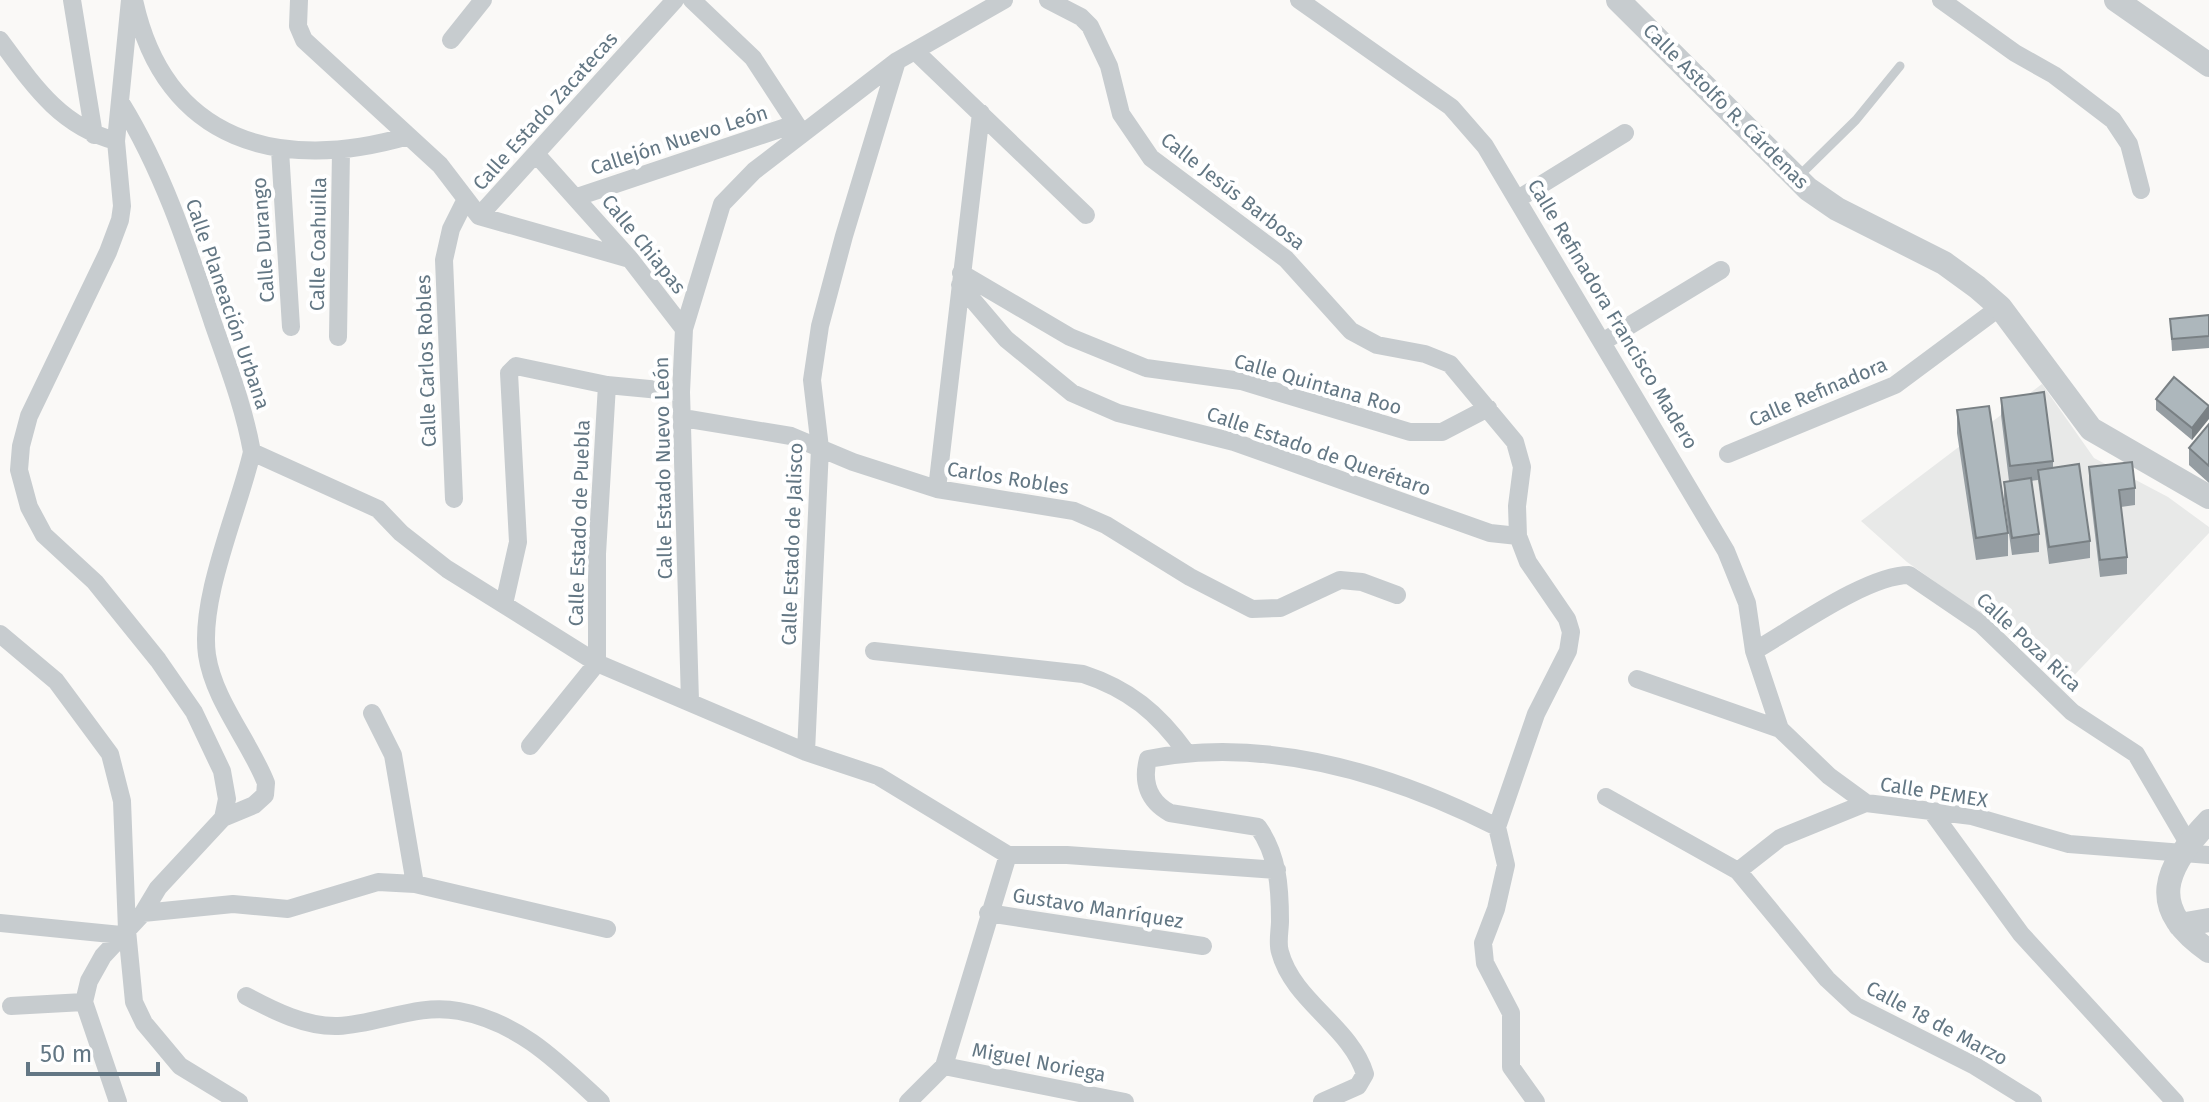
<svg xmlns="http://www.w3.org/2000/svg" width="2209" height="1102" font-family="'Fira Sans',sans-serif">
<rect width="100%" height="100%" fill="#faf9f7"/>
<path fill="#e8e9e8" d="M2042 384 2094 458 2168 497 2209 527V533L2065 685 2017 640 1907 562 1861 521Z"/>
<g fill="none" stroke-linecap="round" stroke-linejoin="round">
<path stroke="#c7cccf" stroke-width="9" d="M1799 176 1856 120 1900 66"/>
<path stroke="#c7cccf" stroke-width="18" d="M72 0 94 135
M130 0 116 141 122 206 120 220 108 252 29 416 21 446 19 470 29 507 44 535 95 582 158 660 194 712 222 771 227 799 223 818
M134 0C165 143 281 173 408 136
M299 0 298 26 304 40 440 165 466 199
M692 0 753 58 802 133
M1048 0 1081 17 1090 26 1109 66 1121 114 1151 158 1286 259 1351 331 1377 345 1425 354 1450 364 1515 442 1522 467 1517 506 1518 536 1528 562 1567 619 1571 632 1568 651 1536 714 1497 827 1506 865 1496 909 1483 943 1485 963 1511 1013V1067L1536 1102
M1299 0 1451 107 1485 146 1726 551 1747 603 1754 651 1780 729
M1941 0 2015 53 2054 75 2113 120 2129 144 2141 190
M0 40C33 85 60 126 116 141
M451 40 483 0
M915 51 1086 215
M280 150 291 327
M536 154 630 259 684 329
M577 197 795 124
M1518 199 1625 133
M479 216 675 0
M479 216 630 259
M961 273 1070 337 1146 368 1241 381 1410 432H1442L1488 408
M960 285 1006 339 1072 393 1118 413 1234 442 1490 533 1518 536
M338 337 341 151
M1604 341 1721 270
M683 418 791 436 853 462 937 489 1074 511 1106 525 1190 577 1252 609 1280 608 1340 580 1362 582 1397 595
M252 452 378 509 401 533 447 569 597 663 806 752 878 776 1008 855 944 1066 908 1102
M1728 454 1895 385 2000 307
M937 489 981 113
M454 499 444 260 451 229 466 199 479 216
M504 604 518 542 509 373 516 366 607 385 681 392
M0 634 56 681 110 754 122 801 127 930 134 1002 144 1023 180 1066 239 1102
M874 651 1083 674C1129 689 1158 713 1186 752
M1754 651C1793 629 1867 575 1909 575L1981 624 2072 712 2136 754 2188 843
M1637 679 1780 729 1829 776 1866 803 1972 816 2069 844 2209 855
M690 701 681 392 684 329 722 204 754 171 897 61 1004 0
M372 713 393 755 415 884
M530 746 597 663V554L607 385
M806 752 820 448 812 380 820 326 844 236 897 61
M1606 797 1738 871 1827 979 1856 1006 1975 1066 2033 1102
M1932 812 2021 934 2175 1102
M1008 855H1067L1277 870
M1738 871 1780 838 1866 803
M143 913 233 904 288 909 378 882 415 884 607 929
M988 913 1203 946
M0 923 121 935
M246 996C274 1011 306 1027 338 1026 380 1024 417 1003 459 1011 519 1022 558 1062 601 1102
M11 1006 84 1002
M944 1066 1125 1102
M118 1102 84 1002 89 981 103 956 143 913 158 888 223 818 254 805 265 795 266 783C249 740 214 701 207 655 199 597 239 509 252 452 244 407 228 366 213 323 188 248 163 171 121 103
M1322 1102 1358 1086 1365 1074C1351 1027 1293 1001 1280 952 1277 943 1280 930 1280 921 1280 887 1278 855 1258 827L1170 813C1148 801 1142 782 1148 759 1269 736 1390 773 1497 827"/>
<path stroke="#c7cccf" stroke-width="24" d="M1618 0 1808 189 1837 209 1944 263 1977 287 2000 307 2091 429 2209 497
M2116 0 2209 65
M2209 821C2164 868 2146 908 2209 951
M2180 925 2209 920"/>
</g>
<path fill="#959da2" d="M2209 315V348L2172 351 2170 319Z
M2001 398 2053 461V467L2090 541V558L2049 564 2038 480 2031 481 2039 534V552L2012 555 2004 499V482L2009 481 2001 415Z
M2156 399 2209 406 2192 440 2156 410Z
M1957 410 2008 533V556L1976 560 1957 433Z
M2209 424V483L2189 465V448Z
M2089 467 2135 488V505L2121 507 2127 557V574L2100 577 2089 484Z"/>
<path fill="#798084" d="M2209 407V419L2192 440V428Z"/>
<path fill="#adb7bc" stroke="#798084" stroke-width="2" d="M2209 315V336L2172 339 2170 319Z
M2174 377 2209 406 2192 428 2156 399Z
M2044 392 2053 461 2010 466 2001 398Z
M1989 406 2008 533 1976 538 1957 410Z
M2209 424V466L2189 448Z
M2132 462 2135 488 2119 490 2127 557 2100 560 2089 467Z
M2079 464 2090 541 2049 547 2038 470Z
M2031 478 2039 534 2012 538 2004 482Z"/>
<g text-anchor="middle" stroke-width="8" stroke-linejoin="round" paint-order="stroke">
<g font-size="20" fill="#637784" stroke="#fff">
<text transform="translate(1726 106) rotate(45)" y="7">Calle Astolfo R. Cárdenas</text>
<text transform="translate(545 111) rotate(-48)" y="7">Calle Estado Zacatecas</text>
<text transform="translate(679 140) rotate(-18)" y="7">Callejón Nuevo León</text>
<text transform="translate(1233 191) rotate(38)" y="7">Calle Jesús Barbosa</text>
<text transform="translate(263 240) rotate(-94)" y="7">Calle Durango</text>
<text transform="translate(318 244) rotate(-89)" y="7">Calle Coahuilla</text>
<text transform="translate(644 244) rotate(51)" y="7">Calle Chiapas</text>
<text transform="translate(228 304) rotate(71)" y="7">Calle Planeación Urbana</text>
<text transform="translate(1613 314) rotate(59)" y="7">Calle Refinadora Francisco Madero</text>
<text transform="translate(426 361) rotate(-92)" y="7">Calle Carlos Robles</text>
<text transform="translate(1318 384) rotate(16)" y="7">Calle Quintana Roo</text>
<text transform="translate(1818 392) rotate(-23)" y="7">Calle Refinadora</text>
<text transform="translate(1319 451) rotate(19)" y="7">Calle Estado de Querétaro</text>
<text transform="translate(663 468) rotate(-91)" y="7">Calle Estado Nuevo León</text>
<text transform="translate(1008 478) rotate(9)" y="7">Carlos Robles</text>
<text transform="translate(579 523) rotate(-88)" y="7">Calle Estado de Puebla</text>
<text transform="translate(792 544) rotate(-88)" y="7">Calle Estado de Jalisco</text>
<text transform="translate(2029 642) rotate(43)" y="7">Calle Poza Rica</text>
<text transform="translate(1934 792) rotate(9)" y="7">Calle PEMEX</text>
<text transform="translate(1098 908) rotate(9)" y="7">Gustavo Manríquez</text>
<text transform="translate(1937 1023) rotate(28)" y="7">Calle 18 de Marzo</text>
<text transform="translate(1039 1062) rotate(11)" y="7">Miguel Noriega</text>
</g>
</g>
<path d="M28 1062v12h130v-12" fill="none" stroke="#637784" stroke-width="4"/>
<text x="40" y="1062" font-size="24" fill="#637784" stroke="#ffffff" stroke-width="6" paint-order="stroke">50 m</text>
</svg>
